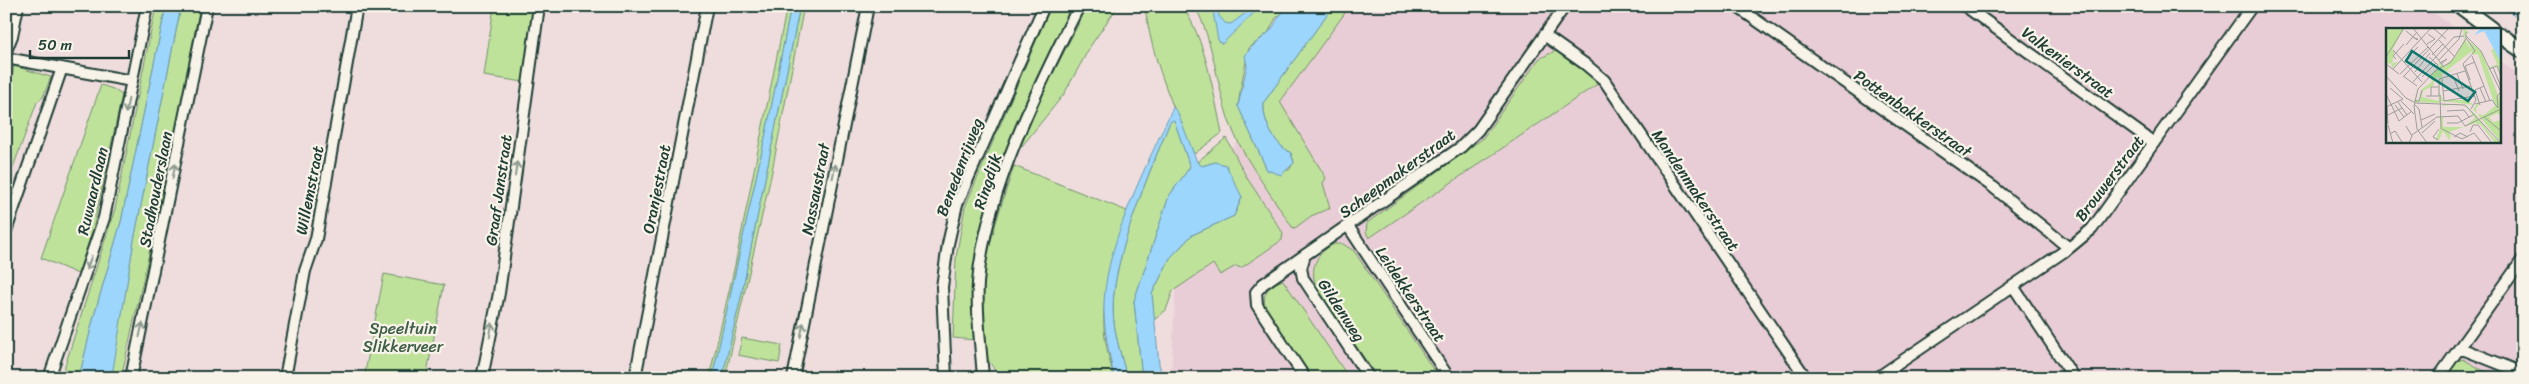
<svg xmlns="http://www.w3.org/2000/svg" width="2529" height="384" font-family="Sriracha,sans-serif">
<rect width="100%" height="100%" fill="#efddde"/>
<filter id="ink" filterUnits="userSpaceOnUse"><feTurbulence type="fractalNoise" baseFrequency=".02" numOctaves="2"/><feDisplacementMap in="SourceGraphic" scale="10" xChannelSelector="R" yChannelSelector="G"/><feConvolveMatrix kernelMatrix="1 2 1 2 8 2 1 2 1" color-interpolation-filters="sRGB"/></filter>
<g filter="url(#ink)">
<path fill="#e9cdd6" d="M1335 6H2425L2456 29H2388V141H2500V61L2523 77V378H1171L1179 223Z"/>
<path fill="#bfe29b" stroke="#6f9068" d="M156 6H166L121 222 94 316 79 378H61L115 209Z
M181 6H200L171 156 121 378H111L134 240Z
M494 6H536L524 82 484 76Z
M787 6H791L769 119 712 378H709L735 265Z
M800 6H804L771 176 725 378H722L741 297Z
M1051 6H1075L995 191 975 340 953 338 956 258 965 207Z
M1088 6H1118L1091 45 1064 94 1018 151 1048 82Z
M1145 6H1182C1205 37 1214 95 1222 133L1194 154C1173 108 1151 57 1145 6Z
M1195 6H1291L1276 18 1268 33 1249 48 1241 86 1238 106 1267 170H1289L1294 162 1291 153C1274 144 1262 121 1264 102L1333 6H1350L1280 102 1326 178 1323 183 1330 208 1311 216 1295 228 1292 227C1270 192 1243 159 1229 121 1216 83 1214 42 1195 6Z
M1555 51 1569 55 1599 83 1369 238 1366 232 1367 223 1482 139 1539 59Z
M14 66 51 77 43 97 37 102 8 181 6 180V106Z
M101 85 113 89 122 95 93 229 78 274 41 258Z
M1174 119 1190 167 1169 196 1134 301 1142 378H1127C1121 355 1114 334 1113 311 1112 257 1150 172 1170 122Z
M1226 138 1247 178 1283 233 1282 240 1241 268 1236 266 1220 275 1213 264 1173 291 1166 310 1154 320 1152 294 1170 258 1192 235 1234 216 1242 197 1215 162 1202 166 1197 162Z
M1014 166 1127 211C1115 249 1102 287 1104 328 1105 344 1110 362 1114 378H1000C996 371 988 362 986 354 970 291 995 225 1014 166Z
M1334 244H1343L1354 251 1439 378H1378L1317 289C1309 269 1315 254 1334 244Z
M384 274 444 285 426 378H364Z
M1283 280 1349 378H1313L1266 309C1261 294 1268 285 1283 280Z
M742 338 782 345 779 363 738 355Z
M2463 359 2482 370 2504 378H2444L2455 362Z"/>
<path fill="#9dd6fd" stroke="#6b99ad" d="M166 6H181L134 240 112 376 79 378 94 316 121 222Z
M791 6H800L741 297 722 378H712L769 119Z
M1212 6H1217L1219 16 1225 23 1231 24 1255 6 1260 7 1222 44 1218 40Z
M1291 6H1333L1264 102C1262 121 1274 144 1291 153L1294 163 1281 175 1267 170 1238 106 1247 66 1245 56C1251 45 1260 41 1268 33 1279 22 1274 17 1291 6Z
M2508 6H2523V21L2506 9Z
M1173 107 1178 113 1197 162 1202 166 1215 162 1226 165 1242 197 1234 216 1192 235 1170 258 1152 294 1159 364 1163 378H1142L1134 301 1169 196 1190 167 1174 120 1170 122C1150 171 1112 258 1113 311 1114 334 1121 355 1127 378H1114C1109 352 1103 328 1104 302 1107 239 1148 164 1173 107Z"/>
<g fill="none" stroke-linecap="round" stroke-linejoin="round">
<g stroke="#1f3d34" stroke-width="14">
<path id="street" d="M1736 6 1993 187 2069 248
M1965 6 2154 143
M1544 35 1585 64 1604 80 1806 378
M6 51 12 36 18 6
M6 58 132 81
M1348 226 1449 378
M6 231 62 68
M1305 255 1301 268 1303 278 1369 378
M2013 286 2074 378
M2460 348 2523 373
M49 378 104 218 147 6
M131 378 207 6
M285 378 305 271 316 239 357 6
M482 378 499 293 539 6
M635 378 707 6
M793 378 868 6
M946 378 942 287 948 244 957 204 1044 6
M983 378C981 346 976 315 978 283 984 195 1039 85 1079 6
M1305 378 1257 305 1256 292 1263 284 1461 147 1478 130 1565 6
M1877 378 2069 248 2092 229 2252 6
M2438 378 2523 259"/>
</g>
<g stroke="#1f3d34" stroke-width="18">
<path id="secondary" d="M2460 6 2491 29
M2500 35 2523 51"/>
</g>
<use href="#street" stroke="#f7f3e8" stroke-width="10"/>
<use href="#secondary" stroke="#f7f3e8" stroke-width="14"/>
</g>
<defs><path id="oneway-shaft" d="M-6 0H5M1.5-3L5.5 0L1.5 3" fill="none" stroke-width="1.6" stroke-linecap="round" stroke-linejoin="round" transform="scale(1.25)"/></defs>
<g stroke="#8b988e">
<use href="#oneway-shaft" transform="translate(127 106) rotate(101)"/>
<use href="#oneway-shaft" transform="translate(516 169) rotate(-82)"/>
<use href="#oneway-shaft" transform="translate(174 171) rotate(-79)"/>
<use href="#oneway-shaft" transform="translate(834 171) rotate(-79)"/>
<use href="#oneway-shaft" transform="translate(89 263) rotate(109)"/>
<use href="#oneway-shaft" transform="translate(141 330) rotate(-78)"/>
<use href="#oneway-shaft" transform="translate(491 330) rotate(-80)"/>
<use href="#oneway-shaft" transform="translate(802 330) rotate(-79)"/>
</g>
</g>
<g text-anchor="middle" stroke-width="4.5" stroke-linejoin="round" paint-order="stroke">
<g font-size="16" fill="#1f3d34" stroke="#f7f3e8">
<text transform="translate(2068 62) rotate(36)" y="6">Valkenierstraat</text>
<text transform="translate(1913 113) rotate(35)" y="6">Pottenbakkerstraat</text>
<text transform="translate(959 167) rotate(-69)" y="6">Benedenrijweg</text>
<text transform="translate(1397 173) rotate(-36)" y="6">Scheepmakerstraat</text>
<text transform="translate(2109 178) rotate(-53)" y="6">Brouwerstraat</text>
<text transform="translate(987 181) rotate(-72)" y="6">Ringdijk</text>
<text transform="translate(155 189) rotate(-79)" y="6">Stadhouderslaan</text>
<text transform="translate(656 189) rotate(-79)" y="6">Oranjestraat</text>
<text transform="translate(815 189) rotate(-79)" y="6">Nassaustraat</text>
<text transform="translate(309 190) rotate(-79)" y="6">Willemstraat</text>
<text transform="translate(498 190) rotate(-82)" y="6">Graaf Janstraat</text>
<text transform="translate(1696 190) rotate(56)" y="6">Mandenmakerstraat</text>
<text transform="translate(92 191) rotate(-77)" y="6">Ruwaardlaan</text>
<text transform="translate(1411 294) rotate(56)" y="6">Leidekkerstraat</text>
<text transform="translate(1342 310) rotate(57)" y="6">Gildenweg</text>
</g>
<g font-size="16" fill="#3f5e49" stroke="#f7f3e8">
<text x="403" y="334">Speeltuin<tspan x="403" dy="18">Slikkerveer</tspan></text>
</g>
</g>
<g transform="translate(2386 28)">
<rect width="115" height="115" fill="#efddde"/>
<path d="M0 0H5L3 7 6 0H18L6 23H9L6 35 12 34 6 40 5 35 0 36ZM77 0 84 5H80L79 11 86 23 59 44 76 39 56 46V50H49L47 58 37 63 36 69 53 73V51H55L53 63 57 72H81L88 77 55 73 54 68V75L28 74 31 60 29 73 30 71 33 73 36 61 46 54 44 47 54 39 52 33 57 39 70 28 78 12ZM82 12 95 23 102 40 111 36 105 22 109 20 115 35V47L111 37 102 41 115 75V90L112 85 103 89 107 94 115 92V114L87 81 91 76H93L78 35 93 77 90 80 91 86 98 87 109 78 92 26 87 27ZM57 76H71L80 78 89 86 106 108 115 115H109L95 97 89 95 63 104 65 108 63 112 57 103 53 112 50 111 55 99 54 90H50L60 88 57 89V99H78L89 90 82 80 73 76 57 78 56 87Z" fill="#bfe29b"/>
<path d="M95 0H115V34L98 3 88 7Z" fill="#9dd6fd"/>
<path fill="none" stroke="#9dd6fd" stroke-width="2.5" d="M100 0 115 18"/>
<path fill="none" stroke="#9c9d9a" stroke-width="1" d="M27 0 58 39M47 0 60 11M20 3 31 12 32 11 28 10M80 4V10L89 23 77 36 90 72 85 81M80 8 95 23 115 64M53 12 69 29M41 16 49 11 42 6M20 17 31 4M7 22 36 54M46 27 57 16M86 28 104 73M0 29 18 0M43 29 52 37 51 41M10 31 7 28 18 16M19 32 32 19M53 32 73 11 76 0M54 35 61 31 55 36M0 36 13 46M107 39 115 59M7 41 45 0M103 41 111 38 115 48M29 44 44 25M14 46 42 19M71 46 77 61M0 48 20 70 28 74M17 48 31 58M18 48 63 0M67 48 73 63M36 49 50 35M56 51 58 73 89 68M84 52 79 38 89 34M27 54 68 9 78 8M94 60 100 74M57 63 85 58M0 66 13 93M54 67 55 101M40 68H53V51L79 43M45 68V59H52M15 73 28 86M29 73H33L36 62M12 74 21 87M29 75 79 77 115 115M89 76 106 72 112 80M9 77 18 89M29 77 33 81 36 99M94 77 89 62 98 58M1 78 2 96M0 79 17 71 4 60M112 80 111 68 115 64M61 83 78 82 83 89M0 88 16 80M98 89 115 103M35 92 49 86M13 93 26 83M61 95H72L87 87M2 97 7 115M20 98 26 108 23 115M56 101 76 111 88 105 96 115M84 104 87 97H92L106 115M36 105 49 93M4 106 9 103 16 114M26 107 51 89 72 88 79 98 115 81M68 109 74 105 82 109M52 112 47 109 53 101M41 115 31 101 28 78 32 61 49 43 65 34 80 11"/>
<path fill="#0f766e" fill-opacity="0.15" stroke="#0f766e" stroke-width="2.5" d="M26 23 89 64 82 73 20 33Z"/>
<rect width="115" height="115" fill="none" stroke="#1f3d34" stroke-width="2.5"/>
</g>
<rect width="2529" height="384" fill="none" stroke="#f7f3e8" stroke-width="25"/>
<rect x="12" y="12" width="2504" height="359" fill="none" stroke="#1f3d34" stroke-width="2" filter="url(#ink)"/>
<path d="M30 50v8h99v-8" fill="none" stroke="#1f3d34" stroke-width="2.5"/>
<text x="38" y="50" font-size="15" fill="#1f3d34" stroke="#f7f3e8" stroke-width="4" paint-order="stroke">50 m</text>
</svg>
